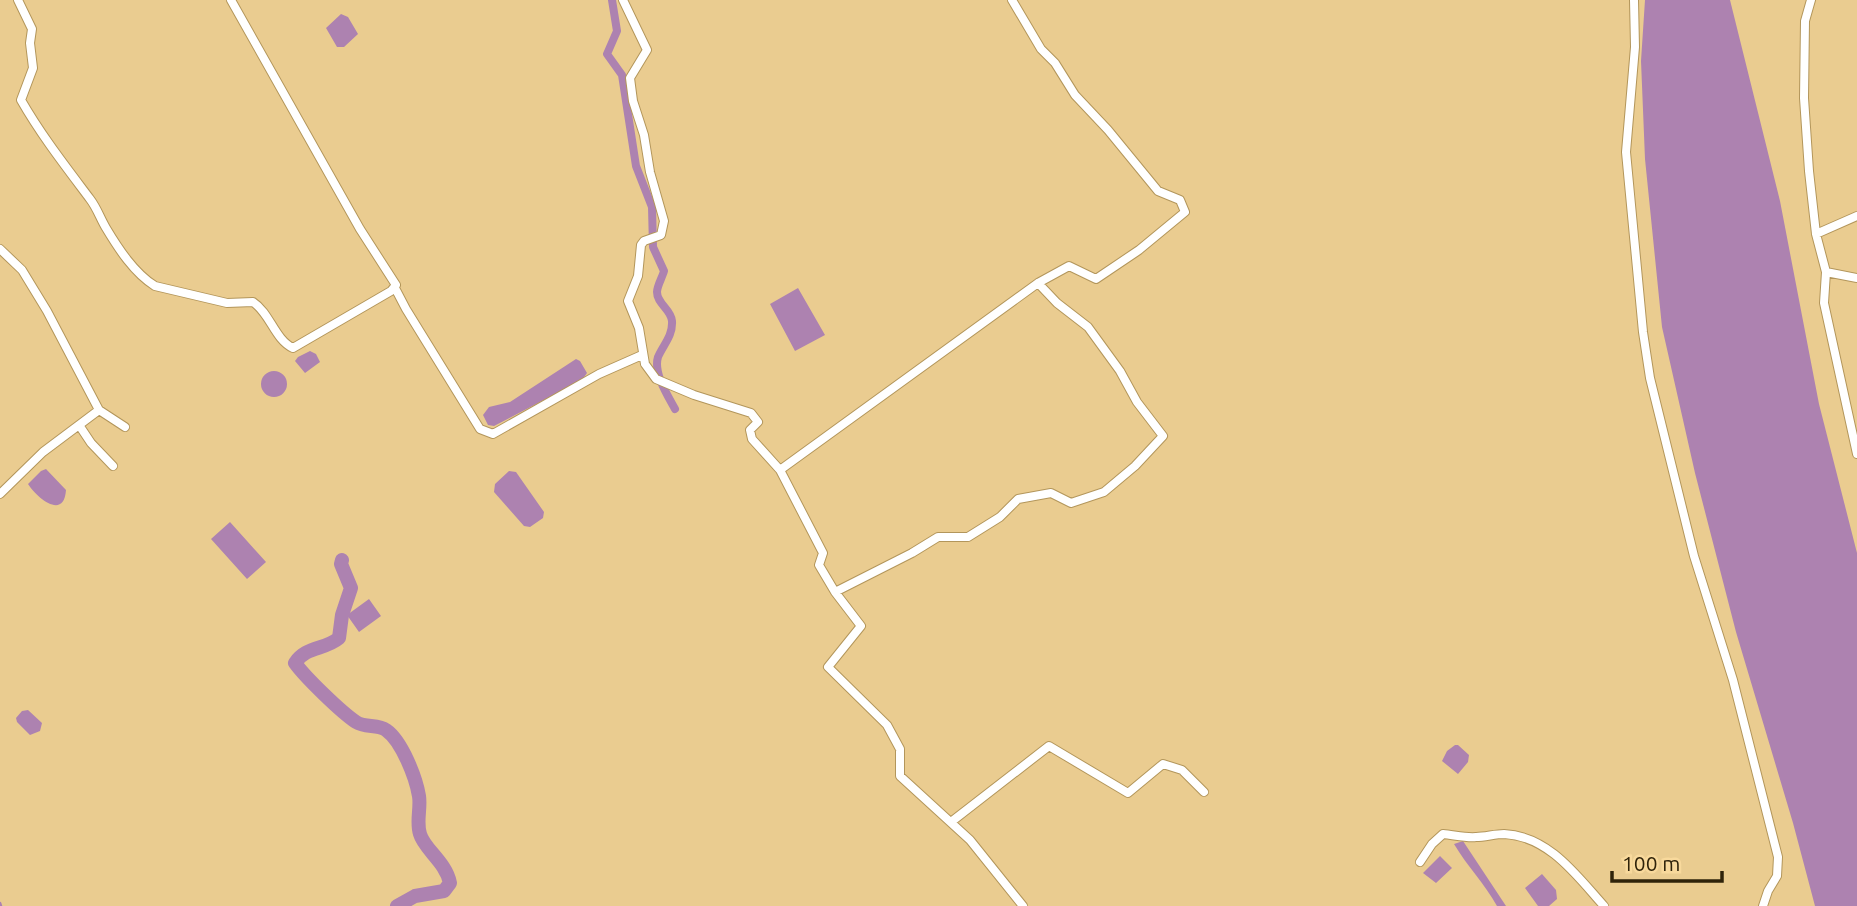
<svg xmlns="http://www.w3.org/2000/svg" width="1857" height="906" font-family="Ubuntu,sans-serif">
<rect width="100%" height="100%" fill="#eacc90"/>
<path fill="#ad82b0" d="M1645 0H1730L1780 201 1819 404 1857 553V906H1815L1793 823 1736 632 1695 473 1662 327 1645 159 1641 61Z
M341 14 348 17 358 34 344 47H337L326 28Z
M798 288 825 335 795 351 770 304Z
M310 351 316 354 320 362 305 373 295 361 298 357Z
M576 359 580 361 587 373 582 380 494 426 488 425 483 415 489 407 510 402Z
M261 384a13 13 0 1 1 26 0a13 13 0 1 1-26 0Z
M46 469 66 490C64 521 36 497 28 484L41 471Z
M509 471 516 472 544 512 543 518 530 527 524 526 494 492 495 484Z
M230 522 266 562 247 579 211 539Z
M369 599 381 616 359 632 347 615Z
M28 710 42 723 40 731 30 735 17 722 16 718 22 711Z
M1455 745H1458L1469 755 1468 762 1458 774 1442 761 1447 751Z
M1463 841 1506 906H1497C1485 884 1467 866 1454 844Z
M1440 856 1452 868 1436 883 1423 873Z
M1542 874 1556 890 1557 899 1549 906H1538L1525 888Z"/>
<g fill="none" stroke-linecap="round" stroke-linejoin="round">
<path stroke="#ad82b0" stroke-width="2.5" d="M0 903 1 906"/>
<path stroke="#ad82b0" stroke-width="8" d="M612 0 617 31 607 54 622 75 636 166 652 207 653 247 664 271C662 278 657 286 657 292 657 304 671 309 672 321 673 336 663 345 658 357 653 373 668 396 675 409"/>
<path stroke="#ad82b0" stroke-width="14" d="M342 560 341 564 351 588 342 615 339 638C325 650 306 646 295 663 305 677 341 712 356 722 365 728 378 724 386 730 402 741 416 778 419 796 421 808 416 822 420 834 424 849 446 862 450 883L444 891 415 896 397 906"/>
<g stroke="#b3965b" stroke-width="10">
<path id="minor" d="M18 0 32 29 30 43 33 68 21 100C41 135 66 167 90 199 97 208 100 218 106 228 118 248 134 273 155 286L227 303 253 302C270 313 275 340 293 348L391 291 396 285 360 229 231 0
M623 0 647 50 630 78 633 101 644 135 650 172 664 221 661 235 644 241 641 245 638 276 628 301 639 328 645 364 656 379 694 395 751 413 758 422 750 430 752 439 780 470 823 553 819 565 835 592 912 553 938 537H968L1000 517 1018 499 1051 493 1071 503 1104 492 1135 466 1163 436 1137 402 1120 371 1088 327 1057 303 1038 283
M1634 0 1635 47 1626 152 1643 332 1650 378 1694 556 1733 680 1778 857 1777 876 1768 891 1763 906
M1811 0 1805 21 1804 98 1809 171 1816 234 1826 272 1824 303 1857 454
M1816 234 1857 216
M0 249 22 270 47 311 99 410 125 427
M1826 272 1857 278
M395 288 406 309 480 429 493 434 599 374 642 355
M99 410 79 425 91 443 113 466
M780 470 1038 283 1069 266 1096 279 1139 250 1185 212 1180 200 1158 191 1108 130 1075 95 1055 63 1041 49 1012 0
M0 494 43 452 79 425
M835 592 861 626 828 667 887 725 900 749V776L970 840 1023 906
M951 822 1049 746 1128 793 1163 764 1182 770 1204 792
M1420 862 1432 844 1443 834C1454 835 1466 838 1476 837 1485 837 1495 834 1504 834 1549 836 1577 876 1604 906"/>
</g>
<use href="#minor" stroke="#fff" stroke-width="8"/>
</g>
<path d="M1612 871v10h110v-10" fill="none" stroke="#2f230a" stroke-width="3.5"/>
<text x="1622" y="871" font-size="21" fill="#2f230a" stroke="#f8d99c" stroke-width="5" paint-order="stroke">100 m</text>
</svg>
